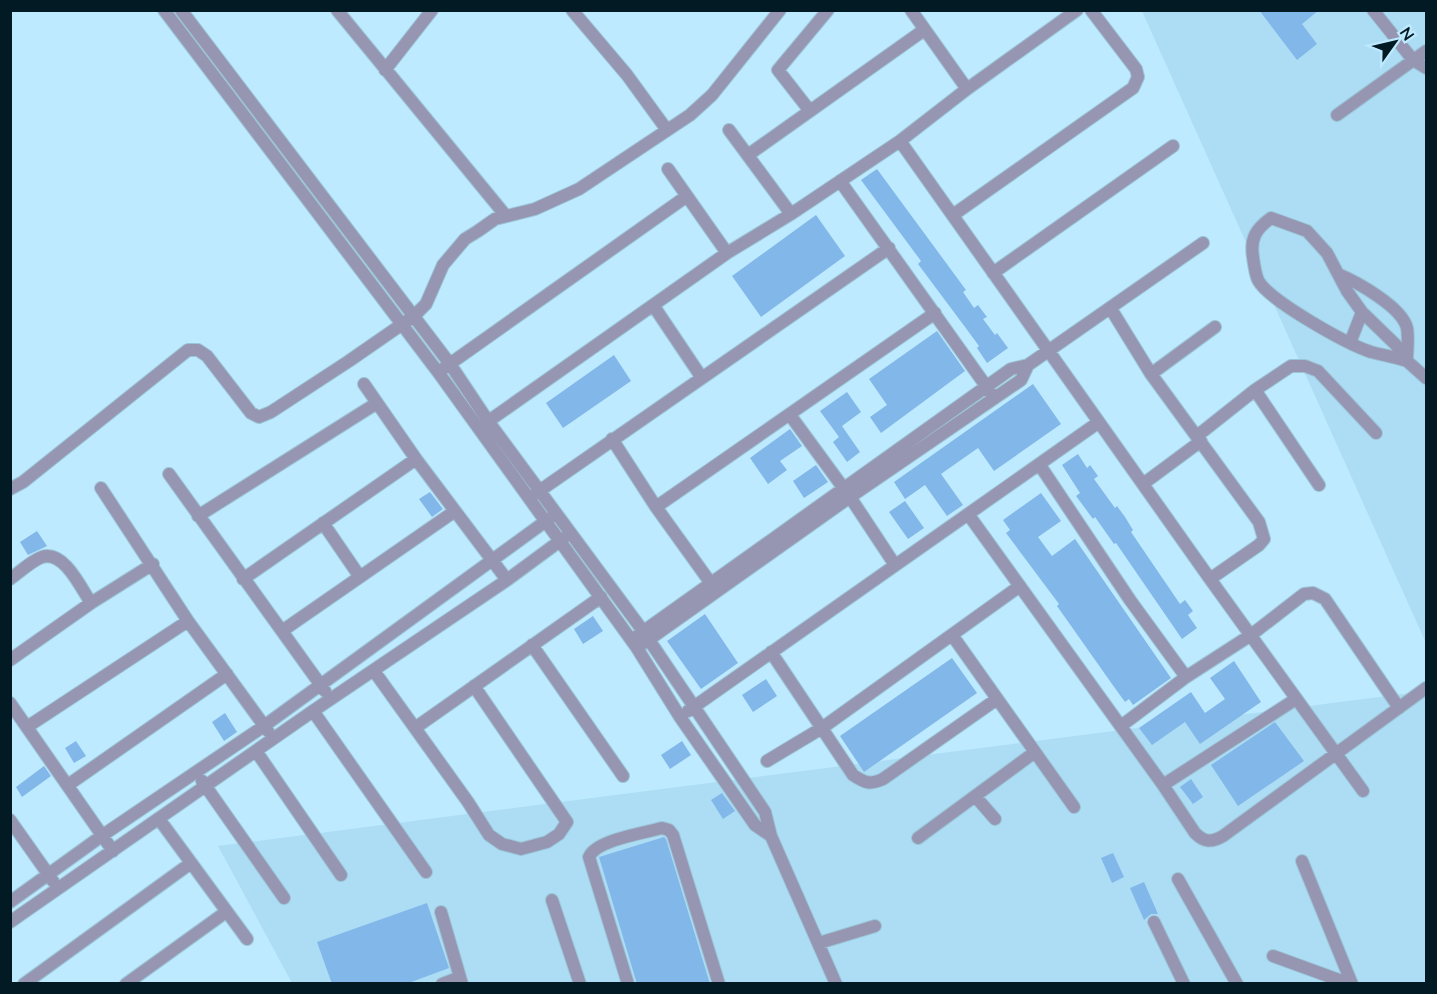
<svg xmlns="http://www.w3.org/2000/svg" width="1437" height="994" font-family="'Nunito Sans',sans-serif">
<rect width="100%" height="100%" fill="#bdeafe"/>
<path fill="#acddf4" d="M1142 11H1426V643Z
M1426 691V983H292L218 846Z"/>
<path fill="#82b7e9" d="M1259 10H1319L1302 24 1317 44 1297 60Z
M877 169 966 290 963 292 974 308 978 305 987 317 983 319 995 335 997 333 1008 348 987 363 977 348 979 346 968 331 918 264 921 261 861 180Z
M816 215 845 256 761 317 732 276Z
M937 331 965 371 881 433 870 417 887 405 869 379Z
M614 355 631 381 563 428 546 403Z
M1033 384 1061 424 994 471 978 448 941 474 963 505 947 516 925 485 905 499 894 482Z
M847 392 861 412 842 426 860 452 847 462 833 442 839 437 820 411Z
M790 429 802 446 780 461 787 470 768 484 750 458Z
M1078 454 1087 468 1090 465 1098 476 1094 479 1115 508 1117 506 1125 517 1133 530 1131 532 1180 604 1185 600 1193 611 1188 615 1197 628 1182 639 1116 543 1114 544 1095 517 1093 519 1076 496 1080 493 1062 465Z
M816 465 828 482 804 498 793 481Z
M430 492 443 509 432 517 419 499Z
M1041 493 1061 521 1038 537 1052 556 1075 539 1171 678 1133 705 1129 699 1125 702 1112 684 1057 606 1059 604 1006 533 1010 530 1003 520Z
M905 501 924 528 908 539 889 512Z
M37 531 47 546 28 555 20 542Z
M705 614 738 663 701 689 667 641Z
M593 616 603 631 583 644 574 629Z
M952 658 977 693 864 772 840 736Z
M1234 661 1261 702 1200 744 1185 722 1152 745 1139 728 1191 692 1205 713 1225 699 1210 678Z
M766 679 777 696 753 712 742 695Z
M225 713 237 732 224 741 212 722Z
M1275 722 1304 761 1238 806 1211 765Z
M76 741 86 756 74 763 65 748Z
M682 741 691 755 670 769 661 755Z
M44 766 51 776 22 797 16 787Z
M1191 779 1203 797 1193 804 1180 787Z
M722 793 735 811 723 819 711 800Z
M664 837 666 839 710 984H637L599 857Z
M1113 853 1124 877 1112 883 1101 858Z
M1144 882 1158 914H1151L1144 920 1130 888Z
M427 903 449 968 406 984H332L317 942Z"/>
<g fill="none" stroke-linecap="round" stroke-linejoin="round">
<g stroke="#9bc5d7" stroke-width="14">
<path id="minor" d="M164 10 438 372 637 648 680 717 755 825 771 836
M181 10 450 364 488 421 643 631 765 812 771 836 836 984
M337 10 506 216
M572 10 627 75 667 130
M911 10 967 89
M1373 10 1413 60 1426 68
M385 70 432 10
M810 111 778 70 828 10
M1337 115 1426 51
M729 130 791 214
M900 141 1210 579 1363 791
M748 155 924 30
M668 169 727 253
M840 181 991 393
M953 215 1133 88 1138 77 1136 69 1091 10
M993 273 1173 146
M1338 274C1357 282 1402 307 1407 328 1409 338 1407 351 1407 361
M653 305 702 378
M1111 309 1151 374 1259 522 1264 539 1259 545 1210 579
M1350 343 1362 312
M1407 361C1395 357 1383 355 1371 352 1347 344 1269 301 1258 280 1255 273 1254 264 1253 257 1250 238 1256 229 1271 218L1307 231 1327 253 1347 291 1362 312 1396 345 1407 361 1426 378
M444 368 687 196
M1151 374 1215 327
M364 384 416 459 507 580
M1255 390 1319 485
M790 415 850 497 895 565
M483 425 727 253 791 214 900 141 967 89 1077 10
M1197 436 1255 390 1291 366H1305L1318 371 1376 433
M612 439 656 507 715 589
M1039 464 1130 600 1186 677
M169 474 325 691
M1143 484 1201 441
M101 488 188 621 268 731
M10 489 23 482 188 350H198L207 356 251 413 259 417 271 412 349 361 414 316 426 304 443 265 465 239 478 231 495 219 535 209 579 189 690 115 712 95 780 10
M535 494 889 248
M656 507 935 313
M968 514 1163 785 1195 833C1204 842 1211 843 1223 836L1426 688
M198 516 377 403
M323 523 360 577
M10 579C20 572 31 561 42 557 64 550 81 588 91 603
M243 579 416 459
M282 631 455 511
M952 635 1074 807
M637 636 1011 369 1028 365 1203 243
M644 643 850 497 1021 380 1028 365
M532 645 623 776
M771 652 853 775C865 783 870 785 883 779L997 699
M10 660 91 603 153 564
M374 671 468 802 489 835 502 844 521 849 547 842 559 834 567 822 474 686
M10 703 113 851
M313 711 426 872
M688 711 1099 422
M1121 726 1186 677 1251 635 1304 594 1313 593 1325 599 1399 708
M27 727 188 621
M415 728 601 597
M256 751 341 875
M767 761 822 728 1020 586
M202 781 284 898
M68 785 227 674
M1163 785 1296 699
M975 796 995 819
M159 819 247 939
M10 820 53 881
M918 838 1035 752
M1302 861 1352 984
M1178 879 1237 984
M552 900 580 984
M10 902 103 835 264 726 550 518
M441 912 462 984
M10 922 313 711 507 580 564 538
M1154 922 1184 984
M819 943 875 926
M1273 956 1350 984
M24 984 191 863
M126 984 226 912
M442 984 460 977
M628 984 589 857C596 840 644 833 662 828L669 830 673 835 719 984"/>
</g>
<use href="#minor" stroke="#9796b2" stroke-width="12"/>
</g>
<rect width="1437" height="994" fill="none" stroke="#021a24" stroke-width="24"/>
<g transform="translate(1395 42) rotate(56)" stroke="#bdeafe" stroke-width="4.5" paint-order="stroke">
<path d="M0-4.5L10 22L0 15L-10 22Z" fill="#021a24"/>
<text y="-9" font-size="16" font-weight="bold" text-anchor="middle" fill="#021a24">N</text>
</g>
</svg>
